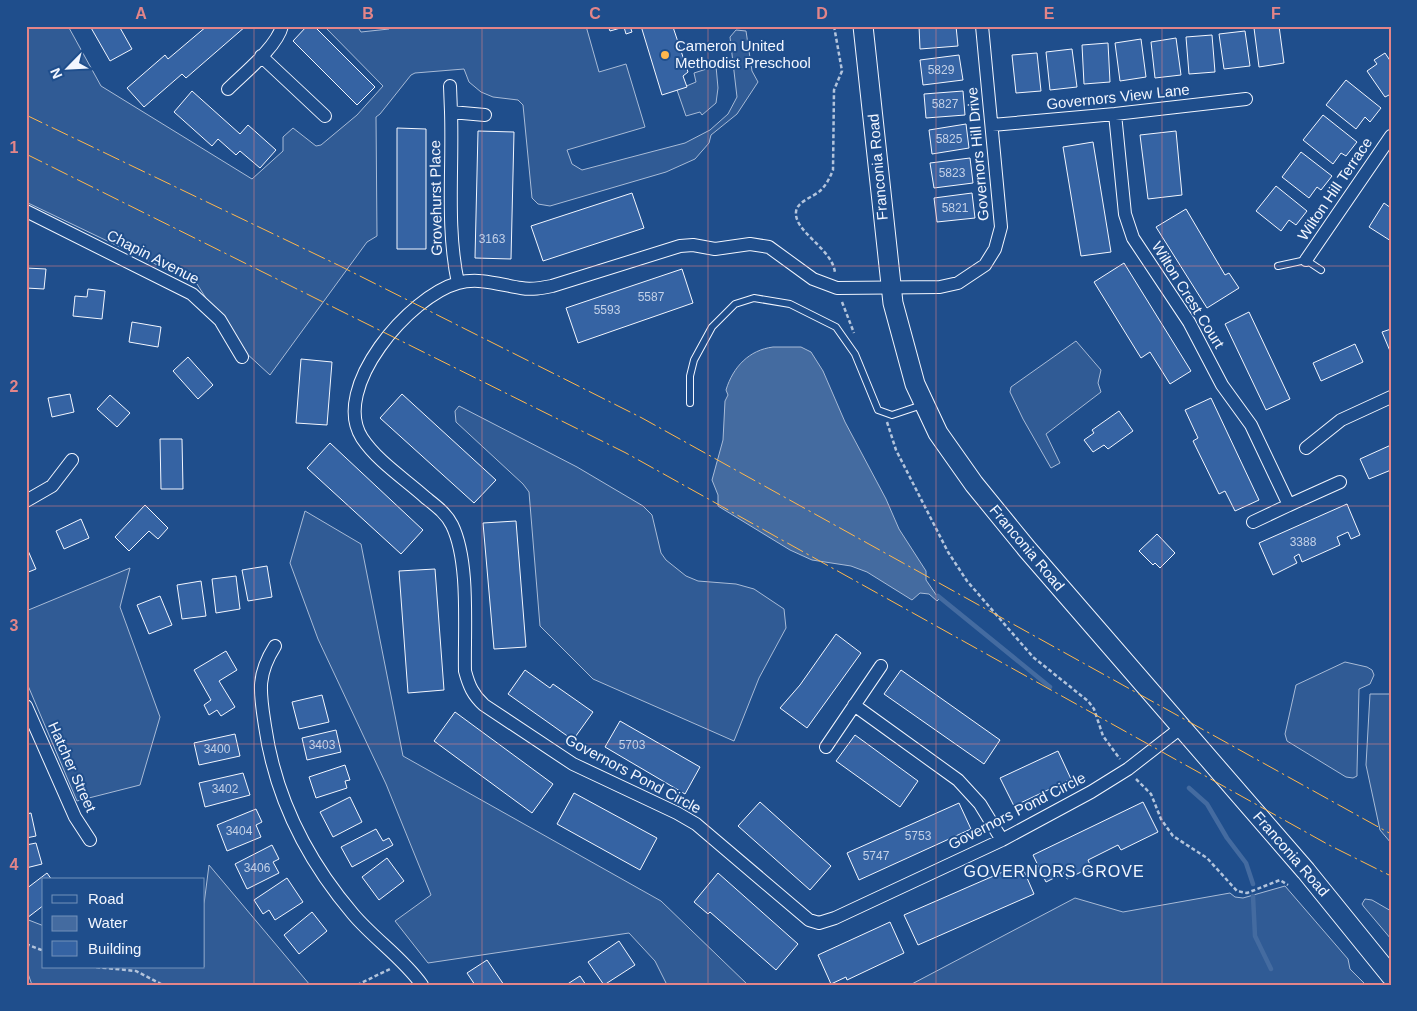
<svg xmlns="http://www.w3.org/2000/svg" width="1417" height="1011" font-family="Arial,sans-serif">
<rect width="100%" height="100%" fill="#1f4e8c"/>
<path fill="#305b95" stroke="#a8bbd7" d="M26 26H68L101 86 252 179 283 151V137L293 128 316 146 321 145 357 115 383 86 324 26H357L361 32 389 29 390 26H586L599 72 626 64 645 127 567 150 572 164 582 170 685 143 710 130 728 114 737 97 730 37 736 30 746 31 752 71 758 82 737 114 711 135 709 143 695 159 666 172 550 206 538 204 532 198 523 105 518 100 493 97 481 92 469 82 464 69 415 73 411 75 380 114 376 117 377 236 367 242 270 375 233 341 197 284 26 202Z
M716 66 718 88 716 103 702 115 700 112 686 116 677 90 696 82 694 73Z
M1076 341 1101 370 1098 383 1101 392 1046 434 1060 463 1051 468 1023 419 1010 392 1011 387Z
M459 406 577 467 643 506 652 515 661 553 666 560 686 576 698 581 736 584 754 589 784 609 786 628 759 678 734 741 593 679 540 626 529 492 523 484 456 422 455 411Z
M305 511 361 544 403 756 661 901 748 985H667L655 961 629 933 428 963 395 921 431 895 386 784 318 639 290 563Z
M130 568 120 607 160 717 140 785 77 801 26 681V611Z
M1345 662 1367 667 1372 670 1374 675 1370 684 1359 689 1357 771V776L1353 778 1346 777 1287 741 1285 734 1296 685Z
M1370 694H1391V843L1380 830 1366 765Z
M209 865 310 985H32L26 968V919L44 926V967H204V904Z
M1285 886 1348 959 1350 969 1366 985H910L1075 898 1123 912 1230 893 1235 897 1243 898Z
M1365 899 1372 900 1391 911V939L1364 907 1362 904Z"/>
<path fill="#446ba0" stroke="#a8bbd7" d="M773 347H801L811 352 823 371 845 422 886 499 899 529 926 571V580L939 599 937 601 929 594 920 593 912 600 867 572 851 566 812 560 790 550 718 506V495L712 480 723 440 725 401 728 395 726 390C733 367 749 350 773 347Z"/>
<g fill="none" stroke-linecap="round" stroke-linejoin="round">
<path stroke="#446ba0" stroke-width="4.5" d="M938 596 1050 687
M1189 788 1207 804 1227 838 1246 863 1253 884
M1253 896 1255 936 1271 969"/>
</g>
<path fill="#3563a3" stroke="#f2f6ff" d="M90 26H119L132 49 110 61Z
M207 26H246L186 78 182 74 144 107 127 88 165 55 168 59Z
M307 26H314L375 87 357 105 293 41Z
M608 26H630L632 32 626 34 624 27 610 31Z
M641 26 673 27 688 72 683 76 687 87 662 95Z
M919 26H956L958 46 920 49Z
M1279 26 1284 63 1259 67 1254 28Z
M1245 31 1250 66 1224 69 1219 34Z
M1212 35 1215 72 1189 74 1186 37Z
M1176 38 1181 75 1155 78 1151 42Z
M1141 39 1146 77 1120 81 1115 43Z
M1108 43 1110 82 1084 84 1082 45Z
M1072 49 1077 87 1050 90 1046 52Z
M1037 53 1041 91 1016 93 1012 55Z
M1385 53 1391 62V94L1385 97 1367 71 1377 64 1374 60Z
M959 55 963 80 923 85 920 60Z
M1346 80 1381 108 1370 122 1365 117 1356 129 1326 105Z
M192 91 240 134 248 125 276 150 260 168 240 151 236 155 218 139 212 146 174 112Z
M963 91 965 115 926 118 924 94Z
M1323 115 1357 142 1346 156 1341 153 1333 164 1303 140Z
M966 124 969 148 932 154 929 130Z
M397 128 426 129V249H397Z
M478 131 514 132 511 259 475 258Z
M1176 131 1182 195 1148 199 1140 135Z
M1093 142 1111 252 1081 256 1063 147Z
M1301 152 1332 176 1321 190 1317 187 1309 198 1282 177Z
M970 158 973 183 934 188 930 163Z
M1276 186 1307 211 1296 225 1289 220 1281 231 1256 211Z
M632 193 644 228 543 261 531 226Z
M972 193 975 218 937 222 934 198Z
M1384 203 1391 208V241L1369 227Z
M1186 209 1225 275 1229 273 1239 288 1207 308 1156 227Z
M1124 263 1191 371 1170 384 1150 352 1141 358 1094 282Z
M26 268 46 269 44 289 26 288Z
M682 269 693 303 578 343 566 308Z
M88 289 105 291 102 319 73 316 75 296 87 297Z
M1249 312 1290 399 1266 410 1225 324Z
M132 322 161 327 158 347 129 342Z
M1391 329V350L1390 351 1382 332Z
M1355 344 1363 362 1321 381 1313 363Z
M188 357 213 385 198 399 173 371Z
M301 359 332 362 327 425 296 423Z
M70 394 74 412 52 417 48 398Z
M402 394 496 480 474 503 380 418Z
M110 395 130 413 117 427 97 409Z
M1211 398 1259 500 1235 511 1225 491 1219 494 1193 441 1198 438 1185 410Z
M1119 411 1133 431 1108 449 1104 445 1093 452 1084 440 1094 433 1092 430Z
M160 439H182L183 489H161Z
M330 443 423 530 401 554 307 468Z
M1391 445V470L1369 479 1360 459Z
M1347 504 1360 535 1351 539 1348 532 1337 537 1340 545 1302 562 1299 554 1294 557 1297 563 1273 575 1259 543Z
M145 505 168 528 158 539 149 531 129 551 115 537Z
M81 519 89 538 64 549 56 531Z
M516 521 526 647 494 649 483 523Z
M1157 534 1175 553 1160 568 1155 563 1153 565 1139 551Z
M26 546 36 569 26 573Z
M267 566 272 597 248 601 242 570Z
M435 569 444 690 408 693 399 571Z
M236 576 240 609 216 613 212 579Z
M201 581 206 616 182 619 177 585Z
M160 596 172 625 149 634 137 605Z
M836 634 861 653 807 728 780 708 800 685Z
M226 651 237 670 219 681 235 707 221 716 217 710 209 715 204 705 211 700 194 670Z
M525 670 550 688 553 684 593 712 573 740 508 694Z
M901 670 1000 740 984 764 884 694Z
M322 695 329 722 299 729 292 702Z
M455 712 553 784 532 813 434 741Z
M620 721 700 767 685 794 605 747Z
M336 730 341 752 307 760 302 738Z
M235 734 240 756 199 765 194 743Z
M855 735 918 781 900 807 836 761Z
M1058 751 1071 779 1014 806 1000 778Z
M345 765 350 780 345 781 347 788 316 798 309 777Z
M243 773 250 795 205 807 199 783Z
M574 793 657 838 640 870 557 824Z
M350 797 362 822 333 837 320 812Z
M760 802 831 866 810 890 738 826Z
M1143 802 1158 832 1121 850 1118 845 1088 860 1091 867 1067 879 1064 873 1046 882 1033 855Z
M959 803 971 829 859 880 847 853Z
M256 809 262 822 256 825 261 837 227 851 217 825Z
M31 813 36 836 26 838V814Z
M376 829 383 841 389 838 393 845 352 867 341 847Z
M36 843 42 864 26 868V845Z
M272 845 279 859 273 862 279 873 247 889 235 864Z
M387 858 404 881 379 900 362 877Z
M1021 864 1034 894 918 945 904 915Z
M47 873 52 880H44V905L27 918 26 889Z
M718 873 798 944 776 970 710 912 708 914 694 902Z
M287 878 303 902 275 920 269 910 263 914 254 900Z
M312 912 327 931 299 954 284 935Z
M890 922 904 953 847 980 846 977 831 984 818 955Z
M619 941 635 965 604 985 588 962Z
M487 960 504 985H475L467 973Z
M580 976 586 985H566Z"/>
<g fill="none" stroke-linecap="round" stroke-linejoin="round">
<g stroke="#f2f6ff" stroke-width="8">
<path id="lane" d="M1278 266 1306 260 1321 270
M690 403V376L694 360 712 327 735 304 754 298 790 304 836 327 855 354 878 410 892 415 922 405"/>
</g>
<g stroke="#f2f6ff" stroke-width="14">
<path id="street" d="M982 26 1001 227 995 249 985 265 958 283 940 287 837 288 813 279 769 247 750 244 715 249 693 245 680 246 552 286C542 288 532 290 521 288 501 285 479 277 458 283 410 296 330 388 362 438 378 462 405 479 426 498 436 506 446 513 452 525 470 562 464 629 465 671 469 686 473 695 484 705L573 764 677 813 696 824 809 920 819 923 835 918 1002 840 1091 792 1128 769 1182 727
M261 56 325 116
M450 86 451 112
M228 89C243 74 277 47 282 26
M1115 114 1125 214 1133 238 1189 322 1222 385 1251 425 1289 505 1253 522
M992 125 1115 114 1246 99
M26 211 192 294 220 320 242 357
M1306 260 1391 136
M458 283C446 227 453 169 451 112L485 115
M1306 448 1341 420 1391 397
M26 501 52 486 72 460
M1289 505 1340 482
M275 646C256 676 260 693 265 726 275 796 307 860 353 914 374 939 403 958 422 985
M854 705 958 780 980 804 1002 840
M26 706 75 817 90 840
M826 747 881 666"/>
</g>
<g stroke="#f2f6ff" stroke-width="21">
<path id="secondary" d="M863 26 893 303 915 384 938 433 974 484 1027 549 1306 871 1391 976"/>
</g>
<path stroke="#b3c4dc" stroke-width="2.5" stroke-dasharray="4 2.5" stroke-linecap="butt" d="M834 26 842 71 834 90 833 170C830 177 827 184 821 190 814 197 797 201 796 212 794 232 833 249 835 273
M842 302 854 333
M887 422 896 450 948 552 967 581 1033 657 1088 701 1094 709 1103 736 1120 759
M1136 779 1151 794 1161 819 1173 836 1207 858 1237 891 1247 893 1280 880 1288 885
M26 944 44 951
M96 967 136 971 163 985
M357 985 390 969"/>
<use href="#lane" stroke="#1f4e8c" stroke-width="6"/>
<use href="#street" stroke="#1f4e8c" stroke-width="12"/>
<use href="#secondary" stroke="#1f4e8c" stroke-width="19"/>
<path stroke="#ffb74d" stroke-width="1" stroke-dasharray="18 4 2.5 4" stroke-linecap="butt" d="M26 115 338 265 642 418 1391 834
M26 154 626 453 1329 845 1391 876"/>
</g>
<path fill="none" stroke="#e38589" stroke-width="1" stroke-opacity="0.55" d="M254 26V985M482 26V985M708 26V985M936 26V985M1162 26V985M26 266H1391M26 506H1391M26 744H1391"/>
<circle fill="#ffb74d" stroke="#1f4e8c" stroke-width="2" cx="665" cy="55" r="5"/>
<g text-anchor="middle" stroke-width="4" stroke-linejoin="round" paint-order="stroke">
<g font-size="12" fill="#c3d1e8">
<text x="941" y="74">5829</text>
<text x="945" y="108">5827</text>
<text x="949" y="143">5825</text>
<text x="952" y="177">5823</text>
<text x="955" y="212">5821</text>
<text x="492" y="243">3163</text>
<text x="651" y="301">5587</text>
<text x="607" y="314">5593</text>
<text x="1303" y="546">3388</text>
<text x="322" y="749">3403</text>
<text x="632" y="749">5703</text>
<text x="217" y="753">3400</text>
<text x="225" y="793">3402</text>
<text x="239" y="835">3404</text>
<text x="918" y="840">5753</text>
<text x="876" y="860">5747</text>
<text x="257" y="872">3406</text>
</g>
<g font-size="15" fill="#f2f6ff" stroke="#1f4e8c" text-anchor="start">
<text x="675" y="51">Cameron United<tspan x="675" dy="17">Methodist Preschool</tspan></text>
</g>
<g font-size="15" fill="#f2f6ff" stroke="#1f4e8c">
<text transform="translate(1118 97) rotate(-6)" y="5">Governors View Lane</text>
<text transform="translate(978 154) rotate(-95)" y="5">Governors Hill Drive</text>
<text transform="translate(878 167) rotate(-95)" y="5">Franconia Road</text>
<text transform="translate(1335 189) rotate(-56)" y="5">Wilton Hill Terrace</text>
<text transform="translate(436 198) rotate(-91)" y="5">Grovehurst Place</text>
<text transform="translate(153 257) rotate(27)" y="5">Chapin Avenue</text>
<text transform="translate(1188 295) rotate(58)" y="5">Wilton Crest Court</text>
<text transform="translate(1027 548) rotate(50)" y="5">Franconia Road</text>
<text transform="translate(72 767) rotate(66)" y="5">Hatcher Street</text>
<text transform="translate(633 774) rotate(28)" y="5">Governors Pond Circle</text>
<text transform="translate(1017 811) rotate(-27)" y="5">Governors Pond Circle</text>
<text transform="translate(1291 854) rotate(49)" y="5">Franconia Road</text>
</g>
<g font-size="16" letter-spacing="1" fill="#f2f6ff" stroke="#1f4e8c">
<text x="1054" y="877">GOVERNORS GROVE</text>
</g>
</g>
<rect width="1417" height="1011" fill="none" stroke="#1f4e8c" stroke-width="55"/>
<rect x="42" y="878" width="162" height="90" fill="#1f4e8c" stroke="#7391ba"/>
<rect x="52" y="895" width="25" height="8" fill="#1f4e8c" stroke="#7391ba"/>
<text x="88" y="904" font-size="15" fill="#f2f6ff">Road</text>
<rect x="52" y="916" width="25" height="15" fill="#446ba0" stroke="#7391ba"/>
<text x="88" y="928" font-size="15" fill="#f2f6ff">Water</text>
<rect x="52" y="941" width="25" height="15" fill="#3563a3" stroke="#7391ba"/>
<text x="88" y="954" font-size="15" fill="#f2f6ff">Building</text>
<g transform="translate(68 68) rotate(246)" stroke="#1f4e8c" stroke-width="4" paint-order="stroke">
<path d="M0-4L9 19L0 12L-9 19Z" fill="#f2f6ff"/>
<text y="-8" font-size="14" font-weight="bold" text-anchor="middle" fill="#f2f6ff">N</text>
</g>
<rect x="28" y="28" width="1362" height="956" fill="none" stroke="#e38589" stroke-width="2"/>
<g font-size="16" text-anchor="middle" font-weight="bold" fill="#e38589">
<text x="141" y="19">A</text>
<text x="368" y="19">B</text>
<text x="595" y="19">C</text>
<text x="822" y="19">D</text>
<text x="1049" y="19">E</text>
<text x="1276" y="19">F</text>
<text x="14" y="153">1</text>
<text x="14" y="392">2</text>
<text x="14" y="631">3</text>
<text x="14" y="870">4</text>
</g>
</svg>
